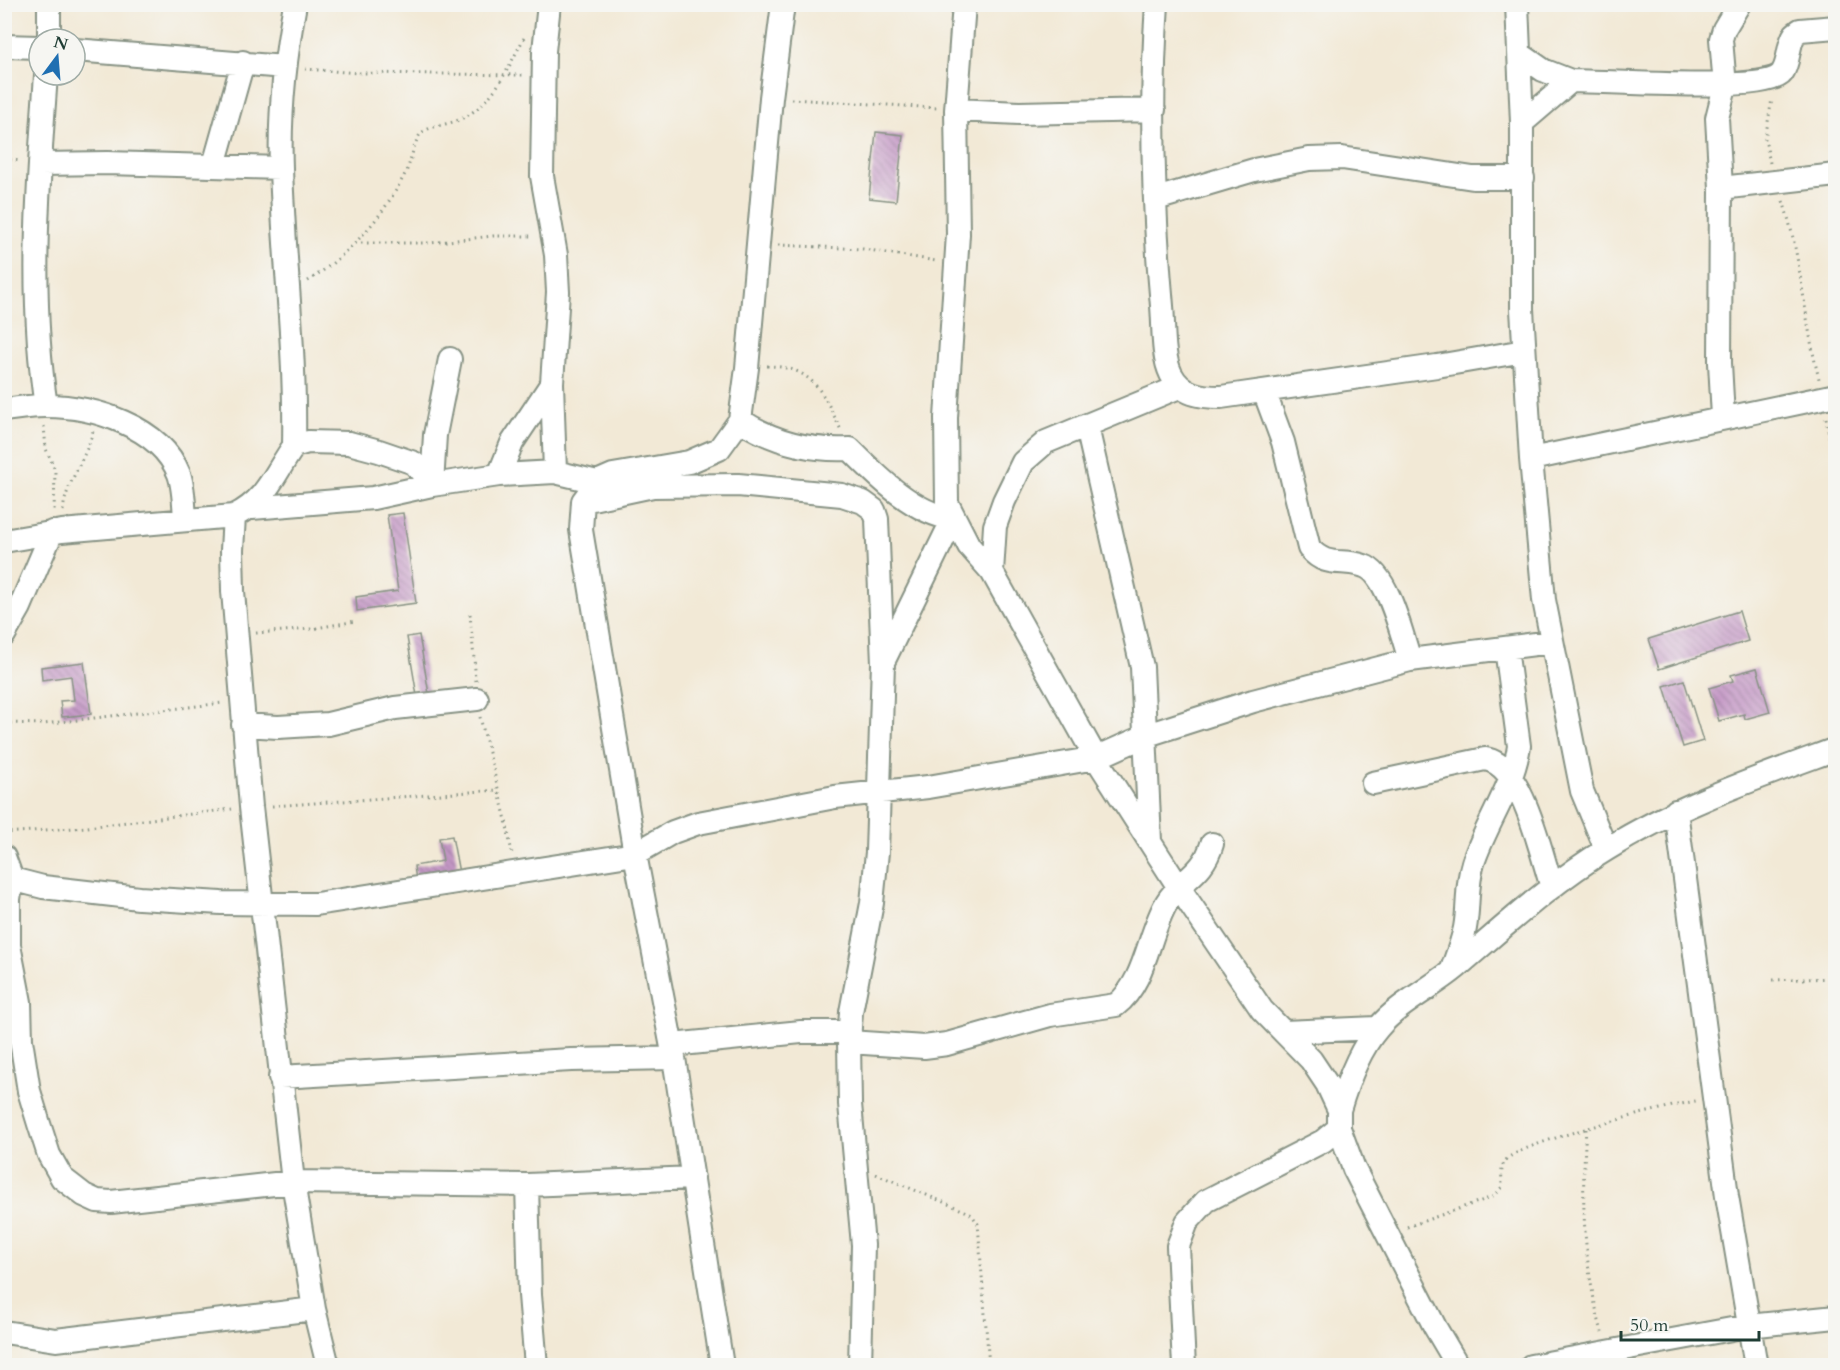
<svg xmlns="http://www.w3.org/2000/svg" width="1840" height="1370" font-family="Cardo,serif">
<defs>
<pattern id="building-back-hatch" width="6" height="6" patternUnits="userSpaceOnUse" patternTransform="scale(1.5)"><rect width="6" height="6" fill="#c598c6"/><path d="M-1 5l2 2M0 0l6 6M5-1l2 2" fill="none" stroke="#9f7da2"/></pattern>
</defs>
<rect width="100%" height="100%" fill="#f6f6f2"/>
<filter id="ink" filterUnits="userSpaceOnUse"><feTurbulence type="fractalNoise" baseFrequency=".0167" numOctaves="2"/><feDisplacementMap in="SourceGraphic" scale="12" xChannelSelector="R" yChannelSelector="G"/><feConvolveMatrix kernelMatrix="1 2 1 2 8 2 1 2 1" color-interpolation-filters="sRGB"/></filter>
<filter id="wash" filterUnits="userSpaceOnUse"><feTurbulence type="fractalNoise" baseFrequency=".008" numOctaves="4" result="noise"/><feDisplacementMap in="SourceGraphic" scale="24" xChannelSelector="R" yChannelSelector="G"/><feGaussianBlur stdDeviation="1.35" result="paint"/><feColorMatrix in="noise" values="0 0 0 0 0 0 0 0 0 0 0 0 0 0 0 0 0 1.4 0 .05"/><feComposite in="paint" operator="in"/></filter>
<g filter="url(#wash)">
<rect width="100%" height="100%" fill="#f2e9d6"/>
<g id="blocks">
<path fill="url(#building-back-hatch)" d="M876 132 903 135 896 201 869 198Z
M403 513 416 603 357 611 356 597 398 591 387 515Z
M1739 611 1748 641 1659 669 1649 639Z
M419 635 429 694 417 696 407 637Z
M84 662 91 714 62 717 60 701 74 700 71 676 42 680 41 667Z
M1757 668 1770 712 1745 719 1744 714 1719 721 1709 688 1733 681 1731 675Z
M1684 680 1703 741 1683 747 1664 686Z
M452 836 459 873 416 880 414 866 443 861 439 838Z"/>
</g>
</g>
<g filter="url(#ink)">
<use href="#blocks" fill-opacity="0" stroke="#889385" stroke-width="1.5"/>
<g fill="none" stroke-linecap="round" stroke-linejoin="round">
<g stroke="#889385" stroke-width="26">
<path id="street" d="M549 4 544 51 542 176 556 255 558 292 552 383 555 472 597 482
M964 4 956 110 958 234 946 418 947 503 969 546 992 572 1096 758 1180 889 1262 1010 1311 1060 1327 1084 1339 1110V1128L1354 1169 1435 1327 1458 1366
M1157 4C1150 105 1153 206 1162 306 1164 327 1162 356 1171 374 1182 395 1201 397 1221 397L1437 366 1524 351
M1517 4 1522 123
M49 39V4
M4 46 39 47
M75 50 285 67
M1520 54 1543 70 1571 81
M956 110 1019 113 1154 110
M41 164 107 163 281 168
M214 165 243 62
M1721 188 1836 175
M1156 199 1254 170 1309 159 1342 158 1473 178H1523
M1264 391 1283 442 1309 548C1327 569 1342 558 1364 566 1388 574 1402 636 1410 660
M46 406C29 297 38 185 46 75
M4 410C18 408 32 406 46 406 93 406 160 426 179 474 184 488 184 505 185 520
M1723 417 1720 363 1721 188 1717 118 1725 86 1721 39 1724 29 1739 4
M740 420C773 442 811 451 850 449 878 477 913 513 953 519L885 658
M1087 427 1142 667 1150 841
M294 446C296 352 284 261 281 168 279 113 285 58 295 4
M1531 459 1836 395
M499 475 512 443 552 383
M583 501 653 486 738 485 842 495 863 502 874 510 877 519 883 663 877 852 872 903 851 1012 849 1042 850 1104 863 1245 860 1366
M252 508 373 498 432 485 435 435 450 359
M4 541 62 531 234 516C267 500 274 474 294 446L308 442 349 443 379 451 414 463 432 485 499 475 555 472
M992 572 995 526 1004 501 1023 462 1046 442 1179 387
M4 635 20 607 52 532
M243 725 278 727 328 724 395 708 477 699
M1373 783 1485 759C1523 764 1541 855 1552 887
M1676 811 1727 1196 1756 1366
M1606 849 1582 791 1544 600 1531 459 1522 309V123L1571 81C1603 81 1768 93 1782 73 1790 62 1787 45 1795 34L1800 30 1836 27
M4 857 12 879 9 899V945L20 1002 21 1040 29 1091 39 1124 49 1155 62 1178 84 1195 97 1201 111 1202 293 1182 527 1185 693 1178
M4 877 43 887 139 898 221 903 316 904 635 854 673 832 698 823 835 797 928 787 1096 758 1147 735 1253 701 1410 660 1551 642
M1451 972C1456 958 1462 943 1465 928 1469 906 1466 885 1473 863 1486 823 1513 788 1519 746L1506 648
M1284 1032 1377 1028
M849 1042 924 1047 947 1044 1050 1015 1116 1005C1146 982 1148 933 1167 902 1181 879 1203 875 1212 844
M672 1045 801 1032H850
M280 1077 571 1060 674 1058
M1339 1110C1347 1083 1359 1050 1378 1028 1399 1003 1432 988 1457 967 1505 926 1552 882 1607 849 1678 805 1757 778 1836 749
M527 1185 530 1295 536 1366
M314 1309 328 1366
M4 1332 56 1340 314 1309 293 1182 251 807 233 591 232 550 234 516
M722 1366 674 1058 635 854 581 530 583 501 597 482 613 475 689 462 719 449 740 420 747 368 771 98 783 4
M1184 1366 1178 1246 1187 1222 1206 1201 1323 1141 1339 1128
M1531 1366 1748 1326 1836 1317"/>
</g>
<path stroke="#889385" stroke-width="3" stroke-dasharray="1.5 4.5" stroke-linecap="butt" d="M305 69 359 73 523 75
M791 99 937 108
M4 159 21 161
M1770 163 1765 139 1772 99
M1783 201C1802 259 1804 320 1819 379
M355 243H430L493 236H533
M778 245 863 249 936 261
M308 281C350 254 384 216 406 172 412 159 413 144 421 133 432 125 448 125 461 119 495 102 507 69 524 38
M767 366C814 366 823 394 841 430
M1826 418 1836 475
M44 426 46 449 55 470 54 513
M63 511C66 482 86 459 93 431
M470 614 476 681
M256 633 311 629 356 621
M480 717 506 820 512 854
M4 723 43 724 223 703
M272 806 498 790
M4 833 87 827 232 809
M1773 980 1836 978
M1586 1129C1581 1199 1583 1265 1602 1332
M876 1174 965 1211 972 1215 978 1224 989 1366
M1407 1227 1492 1197 1502 1187C1502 1178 1500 1166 1506 1160 1519 1143 1668 1106 1696 1101"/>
<use href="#street" stroke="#fff" stroke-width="22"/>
</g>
</g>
<rect width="1840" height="1370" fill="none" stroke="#f6f6f2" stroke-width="24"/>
<g transform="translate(57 57) rotate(16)"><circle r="28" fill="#f6f6f2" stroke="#a0aca6" stroke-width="1.5"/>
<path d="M0-4.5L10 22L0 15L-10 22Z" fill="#1f6fb2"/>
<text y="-9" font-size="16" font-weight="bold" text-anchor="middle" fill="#1f3d34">N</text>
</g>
<path d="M1621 1331v9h138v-9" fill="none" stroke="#1f3d34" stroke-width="3"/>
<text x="1630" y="1331" font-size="18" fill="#1f3d34" stroke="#f6f6f2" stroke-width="4.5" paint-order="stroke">50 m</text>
</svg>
